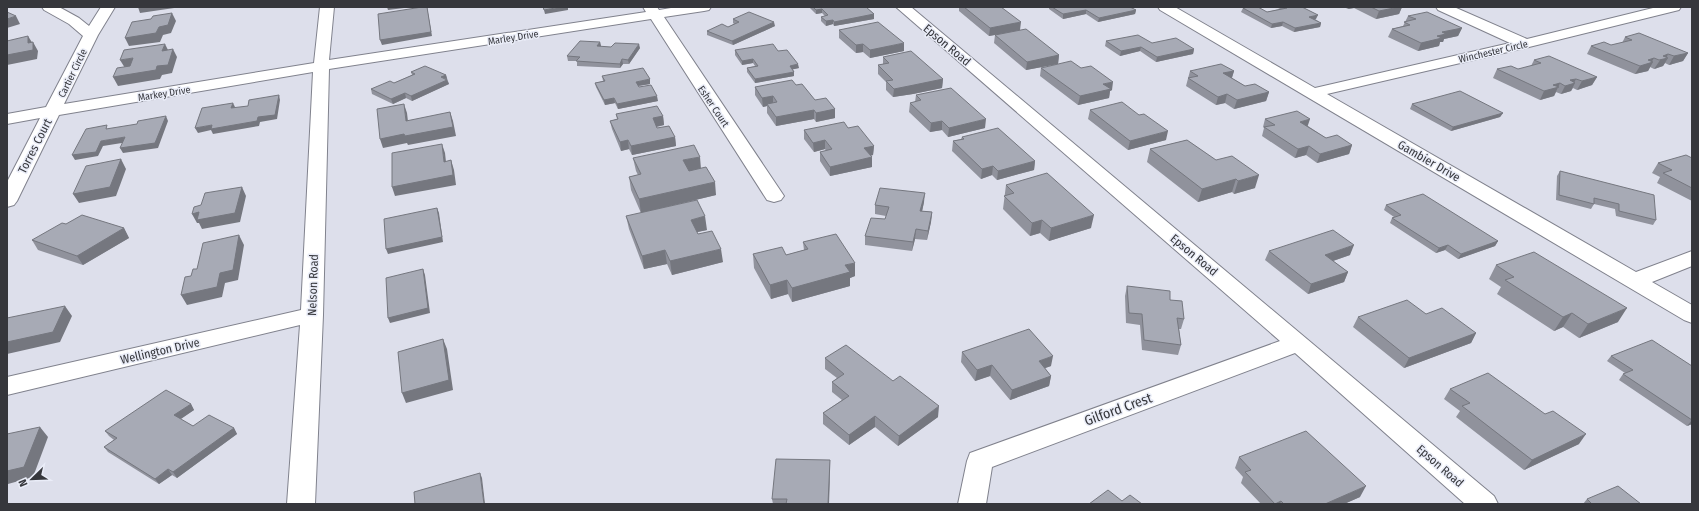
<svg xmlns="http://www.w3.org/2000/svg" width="1699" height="511" font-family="'Fira Sans Condensed',sans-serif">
<rect width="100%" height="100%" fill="#dddfeb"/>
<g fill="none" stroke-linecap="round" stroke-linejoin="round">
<g stroke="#80828d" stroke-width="2">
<path id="minor" d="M42 7H59L79 18 89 26 101 7H115L98 35 64 104 314 63 320 7H334L329 60 646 12 643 7H657L659 10 677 7H711L709 10 704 11 664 17 784 196 781 200 774 202 767 200 651 19 329 69 323 315 315 504H287L300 325 7 395V377L301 310 313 72 59 115 17 201 14 205 7 207V182L40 118 7 124V114L46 107 83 36 69 24 44 10Z
M896 7H911L1494 496 1498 504H1465L1295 353 992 467 986 504H958L967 461 970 453 1280 341Z
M1158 7H1175L1315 88 1510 43 1438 10 1436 7H1454L1527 39 1657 7H1681L1679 10 1525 48 1327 94 1636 272 1692 251V266L1652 282 1692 305V323L1684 320 1160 10Z"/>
</g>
<use href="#minor" fill="#fff" fill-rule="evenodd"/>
</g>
<path fill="#90929c" d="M809 7H866L874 14V19L834 26 833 24 826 26 821 21V17L825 16 822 13 816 14Z
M959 7H1001L1020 30 1059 55 1058 64 1026 70 994 43 995 35 989 36 959 11Z
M1049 7H1130L1136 10 1135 14 1098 22 1086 14 1063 19 1049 9Z
M1276 7H1302L1316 19H1315L1321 23 1320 27 1294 32 1282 26 1271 28 1241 12 1243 8 1267 12 1280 9Z
M1344 7H1402L1399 14 1376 19 1354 8 1348 9Z
M1408 16 1462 28 1458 36 1444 39 1443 42H1440L1439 46 1418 51 1388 37 1392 29 1403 26Z
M733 19 775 26 733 45 707 35V31L728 27 734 24 733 23Z
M839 30 904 51 870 58 863 52 856 53 839 38Z
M1625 37 1688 53 1683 61 1669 65 1665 63 1663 66 1654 69 1650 67 1648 71 1635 74 1587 54 1591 46 1611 45 1622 43Z
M1106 41 1152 43 1194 49 1193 54 1156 62 1140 51 1120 56 1105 46Z
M600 42 601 47 640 48 629 64H623L620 68 577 66V61H568L567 56Z
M735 50 778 51 799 68 793 69 794 72V76L755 83 747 72V68L755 66 753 63 742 65 735 55Z
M883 57 943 79 942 88 913 94 893 97 886 90V82L878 74V65L883 64Z
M1534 60 1597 77 1592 85 1577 90 1573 88 1571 91 1561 94 1556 92 1554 96 1540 100 1493 78 1497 69H1518L1531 66Z
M1041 68H1081L1112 90 1110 91 1109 98 1078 105 1040 76Z
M1190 71H1234L1232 78 1245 86 1269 92 1266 101 1234 109 1225 103 1216 105 1186 86Z
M411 72 446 75 449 84 412 101 406 98 393 104 372 94 371 89 394 83 412 75Z
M602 76 650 84 639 86V87L658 101 618 109 615 103 605 105 596 87 595 83 603 81Z
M755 87 815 100 835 109V118L816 122 814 119 776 126 767 113V106L763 107 755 95Z
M916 95 985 128 948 137 942 130 930 132 909 112 910 103 915 102Z
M1412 104 1503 113 1500 117 1451 131 1410 109Z
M1090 110 1166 140 1128 150 1088 119Z
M616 114 663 116 664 125 657 127V128L675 137 676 146 632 155 629 149 621 151 612 129 610 121 617 119Z
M1265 119 1308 126 1326 138 1352 145 1349 154 1317 163 1306 155 1295 158 1262 136 1264 128 1263 127Z
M848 128 874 146 873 155 870 156 872 167 830 176 820 161V152L826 151 825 149 814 152 804 139V130Z
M962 137 1035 161 1034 170 997 180 992 175 981 179 952 151 953 141 961 139Z
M1187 140 1255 188 1234 194 1232 192 1198 202 1147 162 1150 149Z
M633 158 701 169 716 195 641 213 631 190 629 177 638 175 636 171Z
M1692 158V201L1657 183 1660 177 1652 173 1658 163Z
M1560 171 1656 220 1653 225 1616 216 1615 209 1594 204 1591 209 1556 200 1557 176Z
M1006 185 1091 228 1049 241 1040 233 1030 236 1003 209Z
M924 202 922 211 932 212 931 222 927 240 915 239 912 251 865 245V236L885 219 886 216 875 214V205Z
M1386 205 1498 241 1495 246 1458 259 1445 250 1436 253 1390 223 1392 218 1394 217 1384 210Z
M626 216 707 230 697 232 698 234 723 262 672 275 667 264 644 269 629 229Z
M124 228 129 238 83 265 38 250 32 240Z
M803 242 855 276 850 278V286L792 302 788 294 771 299 754 268 753 254 786 255 804 250Z
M1269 251 1350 255 1333 261 1348 272 1344 282 1308 294 1265 260Z
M1496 265 1618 322 1579 338 1563 327 1554 331 1497 294 1501 287 1489 279Z
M1127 286 1170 300 1184 319 1181 329H1179L1181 345 1178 355 1142 350 1140 325 1126 323 1125 296Z
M1426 314 1476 333 1471 343 1404 368 1353 327 1358 317Z
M962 352 1051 366 1045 368 1051 376 1049 386 1010 400 990 376 975 381 961 362Z
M1611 356 1692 366V424L1687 426 1619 380 1623 374 1625 373 1607 361Z
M825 358 938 417 898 446 875 427 849 445 823 424V413L842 400 832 392V382L837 378 825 369Z
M1450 389 1545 414 1579 444 1524 470 1456 417 1460 411 1444 399Z
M191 404 194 410 180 419 193 426 234 428 237 434 177 478 172 475 159 484 108 452 104 447 114 440 109 436 105 431Z
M1239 457 1360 497 1344 504H1261L1241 483 1243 477 1235 468Z
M830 460 829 504H773L772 499Z
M1587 499 1641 504H1583Z"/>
<path fill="#75777f" d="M138 7H181L140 13Z
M387 7H412L388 10Z
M427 7 432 36 382 45 380 40Z
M562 7H568V10L545 14 544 10Z
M1349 7H1355L1354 8 1348 9Z
M1399 7H1402L1399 14 1376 19 1379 11Z
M822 9V13L816 14V10Z
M1086 10V14L1063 19V14Z
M1136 10 1135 14 1098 22 1099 18Z
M172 13 176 21 171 33 163 35 160 42 129 46 125 38 159 27Z
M874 14V19L834 26V22Z
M1318 15 1316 19 1308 21 1309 17Z
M16 16 20 24 7 28V19Z
M833 20V24L826 26V21Z
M774 22 775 26 733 45 732 41Z
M1021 22 1020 30 989 36 990 28Z
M1283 22 1282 26 1271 28 1272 24Z
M1321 23 1320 27 1294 32 1295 28Z
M1462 28 1458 36 1444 39 1443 42H1440L1439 46 1418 51 1421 43 1437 36 1442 32Z
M28 36 33 44V42L38 51 37 59 7 65V55L28 43Z
M600 42 601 46 598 51 597 46Z
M904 43V51L870 58V50Z
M165 44 169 52 162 51Z
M639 44 640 48 629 64 628 60Z
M863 44V52L856 53V45Z
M1141 47 1140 51 1120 56 1121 51Z
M173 49 177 57 172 73 162 75 160 79 118 86 113 77 157 66Z
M1194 49 1193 54 1156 62 1157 57Z
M1688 53 1683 61 1669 65 1674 56Z
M1668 54 1666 59 1668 58 1663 66 1654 69 1663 56Z
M1059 55 1058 64 1026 70 1027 62Z
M133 58 137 66 125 68 120 60Z
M1654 58 1651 63 1653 62 1648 71 1635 74 1640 66 1648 60Z
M622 59 623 64 620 68V64Z
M753 59V63L742 65V61Z
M798 64 799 68 790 70V66Z
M1234 71 1231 80 1223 73Z
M794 72V76L755 83V79Z
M446 75 447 79 441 77Z
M1597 77 1592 85 1577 90 1582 81Z
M650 79V84L637 86 636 82Z
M943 79 942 88 913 94 893 97 894 89Z
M1576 79 1574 83H1575L1571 91 1561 94 1565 86 1570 80Z
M447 80 449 84 412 101 411 96Z
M1113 82 1112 90 1110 91 1109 98 1078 105 1080 96 1103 84Z
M1560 83 1554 96 1540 100 1544 91 1553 85Z
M1269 92 1266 101 1234 109 1237 100Z
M405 93 406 98 393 104 391 99Z
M1227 94 1225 103 1216 105 1218 97Z
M279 95 280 100 277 119 260 122 259 126 213 134 211 130 198 133 195 128 258 117Z
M657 96 658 101 618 109 617 104Z
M773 96V105L767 104V106L763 107 762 98Z
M614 98 615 103 605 105 604 100Z
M233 103 235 107 233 113 231 108Z
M404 104 407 113 409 130 406 121Z
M835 109V118L816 122V113Z
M814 110V119L776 126V117Z
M450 112 453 121 456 136 408 145 407 143 383 148 380 139Z
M1503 113 1500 117 1451 131 1453 127Z
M166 116 168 121 158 148 123 153 120 148Z
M663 116 664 125 654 127 653 118Z
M986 119 985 128 948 137 949 128Z
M1310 119 1307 128 1300 122Z
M942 121V130L930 132 931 123Z
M1168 131 1166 140 1128 150 1130 141Z
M125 137 128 142 103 146 98 156 75 160 72 155 101 141Z
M675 137 676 146 632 155 631 146Z
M628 140 629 149 621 151 620 142Z
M825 140V149L814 152 813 143Z
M442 144 445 153 447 171 444 162Z
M1352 145 1349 154 1317 163 1320 154Z
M874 146 873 155 864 157V148Z
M1309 146 1306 155 1295 158 1298 149Z
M700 157 701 169 685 173 683 160Z
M872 157V167L830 176V167Z
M121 159 126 169 116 196 79 203 73 194Z
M451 160 454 170 456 185 395 196 392 187Z
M1035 161 1034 170 997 180 998 171Z
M993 166 992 175 981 179 982 169Z
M1259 175 1255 188 1234 194 1238 181Z
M1236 179 1232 192 1198 202 1202 189Z
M715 182 716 195 641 213 639 199Z
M242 187 246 196 240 222 202 229 199 223H197L192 214Z
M925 193 924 202 920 221V211Z
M437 208 439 213 443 242 388 254 386 249Z
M932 212 931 222 927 240 928 231Z
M1094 215 1091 228 1049 241 1051 228Z
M705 216 707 230 693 233 691 220Z
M1042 220 1040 233 1030 236 1032 223Z
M124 228 129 238 83 265 77 256Z
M916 229 915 239 912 251 913 242Z
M239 235 244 245 238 280 225 283 222 297 187 305 181 295 220 273Z
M1498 241 1495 246 1458 259 1461 254Z
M1354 245 1350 255 1321 265 1325 255Z
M1448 245 1445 250 1436 253 1439 248Z
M721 249 723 262 672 275 670 261Z
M665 250 667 264 644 269 642 256Z
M855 263V276L850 278V286L792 302V288L845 265Z
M423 269 425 275 430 313 390 323 388 318Z
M1348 272 1344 282 1308 294 1311 284Z
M787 280 788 294 771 299 770 285Z
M65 306 72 316 60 342 7 354V342Z
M1627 308 1618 322 1579 338 1588 324Z
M1572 313 1563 327 1554 331 1563 317Z
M1476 333 1471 343 1404 368 1409 358Z
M443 339 447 349 453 390 406 403 402 393Z
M1053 356 1051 366 1037 371 1039 361Z
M992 365 990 376 975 381 977 370Z
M1051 376 1049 386 1010 400 1012 390Z
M191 404 194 410 178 421 174 415Z
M939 406 938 417 898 446 899 436Z
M875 416V427L849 445V435Z
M1692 420V424L1687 426Z
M40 427 48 437 33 477 8 484 7 485V471Z
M234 428 237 434 177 478 173 472Z
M1586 434 1579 444 1524 470 1532 460Z
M830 460 829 504H828Z
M168 469 172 475 159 484 155 479Z
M480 473 482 478 485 504H484Z
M1366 486 1360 497 1344 504H1325Z
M1281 501 1280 504H1275Z"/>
<path fill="#a7aab5" stroke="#75777f" d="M422 7H427L431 32 380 40 378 14Z
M543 7H561L544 10Z
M813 7H866L874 14 834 22 833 20 826 21 821 17 828 15 822 9 816 10Z
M964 7H1001L1021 22 990 28Z
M1052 7H1130L1136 10 1099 18 1086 10 1063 14Z
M1249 7H1258L1267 12 1287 8 1285 7H1302L1318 15 1309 17 1321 23 1295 28 1283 22 1272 24 1243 8Z
M1371 7H1399L1379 11Z
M7 12 16 16 7 19Z
M749 12 774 22 732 41 707 31 722 24 728 27 739 22 733 19Z
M1427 12 1462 28 1442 32 1446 34 1437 36 1442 38 1421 43 1392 29 1410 25 1404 22 1416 19 1408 16Z
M172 13 168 25 159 27 156 33 125 38 132 22 151 19 153 16Z
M878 22 904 43 870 50 863 44 856 45 839 30Z
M1026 29 1059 55 1027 62 995 35Z
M1639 33 1688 53 1674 56 1668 54 1663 56 1668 58 1659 60 1654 58 1648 60 1653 62 1640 66 1591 46 1604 42 1611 45 1632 40 1625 37Z
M1138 35 1152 43 1176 38 1194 49 1157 57 1141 47 1121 51 1106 41Z
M28 36V43L33 42V50L7 55V41Z
M580 41 600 42 597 46 611 47 615 43 639 44 628 60 622 59 620 64 576 61 580 57 567 56Z
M165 44 162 51 173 49 168 65 157 66 156 70 113 77 117 68 130 66 133 58 120 60 124 50Z
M773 44 778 51 787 50 798 64 790 66 794 72 755 79 747 68 758 66 753 59 742 61 735 50Z
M911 51 943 79 914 85 894 89 886 81 893 80 878 65 889 63 883 57Z
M1549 56 1597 77 1582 81 1576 79 1570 80 1575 83 1565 86 1560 83 1553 85 1559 87 1544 91 1497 69 1511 66 1518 69 1541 63 1534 60Z
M1071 61 1081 68 1091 66 1113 82 1103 84 1111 89 1080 96 1041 68Z
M1221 64 1234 71 1223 73 1245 86 1255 84 1269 92 1237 100 1227 94 1218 97 1188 78 1198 76 1190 71Z
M425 66 446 75 441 77 447 80 411 96 405 93 391 99 371 89 390 81 394 83 415 74 411 72Z
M643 68 650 79 636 82 639 87 651 85 657 96 617 104 614 98 604 100 595 83 605 81 602 76Z
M792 80 796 85 802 84 815 100 826 98 835 109 816 113 814 110 776 117 767 104 777 102 773 96 762 98 755 87Z
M951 88 986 119 949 128 942 121 931 123 910 103 921 100 916 95Z
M1460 91 1503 113 1453 127 1412 104Z
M279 95 275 115 258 117 257 121 211 129 212 125 195 128 202 108 233 103 231 108 248 106 249 100Z
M1122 102 1139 115 1144 114 1168 131 1130 141 1090 110Z
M404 104 406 121 450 112 453 127 405 136 404 134 380 139 377 109Z
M657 106 663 116 653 118 657 128 669 126 675 137 631 146 628 140 620 142 610 121 618 119 616 114Z
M1297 111 1310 119 1300 122 1326 138 1337 135 1352 145 1320 154 1309 146 1298 149 1264 127 1275 125 1265 119Z
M166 116 155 143 120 148 125 137 101 141 96 152 72 155 86 129 107 125 106 129 137 124 138 121Z
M844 122 848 128 858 126 874 146 864 148 872 157 830 167 820 152 832 149 825 140 813 143 804 130Z
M998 128 1035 161 998 171 993 166 982 169 953 141 964 139 962 137Z
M1187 140 1216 160 1232 156 1259 175 1238 181 1236 179 1202 189 1150 149Z
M442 144 444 162 451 160 453 175 392 187V153Z
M694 145 700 157 683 160 689 171 706 167 715 182 639 199 629 177 641 174 633 158Z
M1686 155 1692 158V188L1663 173 1672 170 1658 163Z
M121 159 110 187 73 194 86 166Z
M1560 171 1654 195 1656 220 1619 211V204L1594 198V204L1559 195Z
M1047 173 1094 215 1051 228 1042 220 1032 223 1004 196 1014 193 1006 185Z
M242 187 235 213 197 220 199 212 192 214 194 207 201 205 205 193Z
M880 188 925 193 920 211 932 212 928 231 916 229 913 242 865 236 871 218 885 219 889 207 875 205Z
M1423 194 1498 241 1461 254 1448 245 1439 248 1392 218 1401 215 1386 205Z
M697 200 705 216 691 220 698 234 712 231 721 249 670 261 665 250 642 256 626 216Z
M437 208 442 237 386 249 384 219Z
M82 215 124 228 77 256 32 240 62 223 66 224Z
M1333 230 1354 245 1325 255 1348 272 1311 284 1269 251Z
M836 234 855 263 845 265 850 272 792 288 787 280 770 285 753 254 782 247 786 255 808 249 803 242Z
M239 235 233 270 220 273 217 287 181 295 185 277 191 276 193 269H197L203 243Z
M1534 252 1627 308 1588 324 1572 313 1563 317 1505 280 1514 277 1496 265Z
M423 269 428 308 388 318 386 278Z
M1127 286 1170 291V300L1182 301 1184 319 1177 318 1181 345 1144 340 1142 314 1129 313Z
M1407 300 1426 314 1442 308 1476 333 1409 358 1358 317Z
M65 306 53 332 7 342V318Z
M1029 329 1053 356 1039 361 1051 376 1012 390 992 365 977 370 962 352Z
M443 339 449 380 402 393 398 352Z
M1652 340 1692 366V420L1623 374 1633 370 1611 356Z
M846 345 893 381 900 376 939 406 899 436 875 416 849 435 823 413 849 396 832 382 844 374 825 358Z
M1488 373 1545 414 1553 411 1586 434 1532 460 1462 406 1470 403 1450 389Z
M166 390 191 404 174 415 193 426 209 415 234 428 173 472 168 469 155 479 104 447 117 438 105 431Z
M40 427 24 467 7 471V434Z
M1306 431 1366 486 1325 504H1284L1281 501 1275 504 1245 472 1251 470 1239 457Z
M776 459 830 460 828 504H786L787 499H772Z
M480 473 484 504H415L414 492Z
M1618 486 1641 504H1592L1587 499Z
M1108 490 1122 501 1130 495 1142 504H1089Z"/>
<g text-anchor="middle" stroke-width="3" stroke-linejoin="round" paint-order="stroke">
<g font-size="10" fill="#36373c" stroke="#eaedf8">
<text transform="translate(513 37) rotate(-9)" y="4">Marley Drive</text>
<text transform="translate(1493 51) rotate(-13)" y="4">Winchester Circle</text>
<text transform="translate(72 73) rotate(-64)" y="4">Cartier Circle</text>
<text transform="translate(164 93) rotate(-9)" y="4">Markey Drive</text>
<text transform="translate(714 106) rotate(56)" y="4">Esher Court</text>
</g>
<g font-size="12" fill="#36373c" stroke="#eaedf8">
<text transform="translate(947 45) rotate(40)" y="4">Epson Road</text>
<text transform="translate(35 146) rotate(-63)" y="4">Torres Court</text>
<text transform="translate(1429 161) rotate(30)" y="4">Gambier Drive</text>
<text transform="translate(1194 255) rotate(40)" y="4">Epson Road</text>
<text transform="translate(313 285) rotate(-88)" y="4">Nelson Road</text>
<text transform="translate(160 351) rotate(-13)" y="4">Wellington Drive</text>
<text transform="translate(1440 466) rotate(41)" y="4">Epson Road</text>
</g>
<g font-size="14" fill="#36373c" stroke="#eaedf8">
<text transform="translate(1118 409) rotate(-20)" y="5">Gilford Crest</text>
</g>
</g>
<rect width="1699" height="511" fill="none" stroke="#36373c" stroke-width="16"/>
<g transform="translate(32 479) rotate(247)" stroke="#eaedf8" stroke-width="3" paint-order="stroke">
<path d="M0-3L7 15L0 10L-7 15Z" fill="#36373c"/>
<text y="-6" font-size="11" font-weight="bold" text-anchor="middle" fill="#36373c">N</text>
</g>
</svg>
